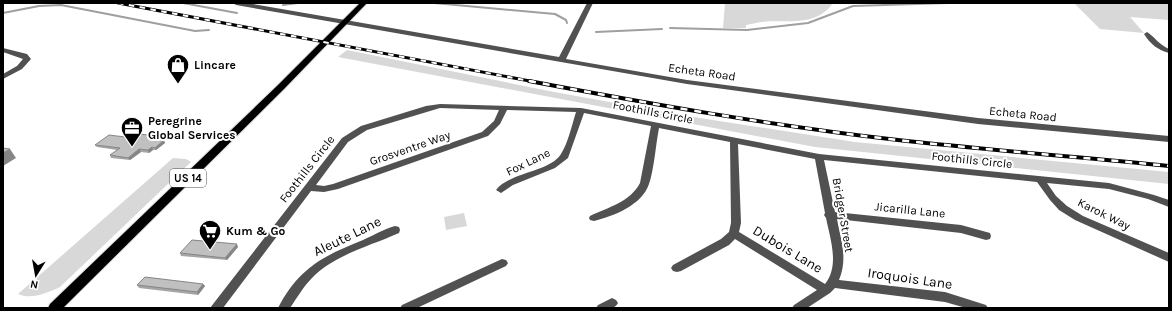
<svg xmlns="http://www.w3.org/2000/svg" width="1172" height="311" font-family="Karla,sans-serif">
<rect width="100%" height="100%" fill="#fff"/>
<path fill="#d8d8d8" d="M725 3H833C816 28 786 19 761 22 756 23 751 24 746 25V28H723Z
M1074 3H1169V20L1130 17 1144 33 1100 29Z
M347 50 549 91 687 116 855 142 1169 172V184L815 147 338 57Z
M173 158 186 159 191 162 60 287C47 293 31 300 18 294Z
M464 213 467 226 446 230 444 217Z"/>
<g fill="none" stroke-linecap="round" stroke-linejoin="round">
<path stroke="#9f9f9f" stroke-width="2" d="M183 3 237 13
M434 3 555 14 566 20 567 23
M283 5 298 3
M3 13 39 6 61 5 195 31 209 30
M670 28 747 30 808 23 853 6 949 3
M596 32 662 29"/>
<g stroke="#dbdbdb" stroke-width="2">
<path id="major" d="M360 3H367L284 89 63 308H48L50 304 278 85Z"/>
</g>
<path fill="#515151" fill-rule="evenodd" d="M233 3H247L559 57 587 3H593L566 59 687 80 978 118 1169 136V142L978 124 687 84 236 5Z
M1147 32C1154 36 1158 44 1169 49V53C1158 50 1150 44 1144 34Z
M3 48 27 54 31 59 22 69 3 79V74L17 66 23 59 3 52Z
M440 104 581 108 819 154 1109 183 1154 195 1169 200V207L1148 199 1109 189 1047 183 1056 196 1067 206 1083 216 1169 253V262L1075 220 1059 210 1050 200 1037 182 824 160 835 212 961 225 990 233 991 236 990 239 986 240 961 233 837 219C841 241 848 258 839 280L945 292 986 305 988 308H966L945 302 835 288 830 293 807 308H792L794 305 817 290 735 239 729 245 681 271 677 272 673 271 671 268 673 265 721 239 729 232 731 223 730 142 659 128C656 143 654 170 649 184 642 205 614 216 594 221L590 220 589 218 590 216C609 207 630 202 640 183L651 126 584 113 568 158 555 168 513 185 501 193 496 190C510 172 550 172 561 154 568 143 572 125 576 112L507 110 500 124 488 136 338 189 324 192 311 191 223 308H210L342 138 361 126 426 106ZM440 108 499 110 494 121 482 132 333 184 324 186 316 185 348 142 367 130ZM738 144 815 159 825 213 824 215 826 218C830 238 840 266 825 284L739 232 741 223Z
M395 226 399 227 400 230 399 233C370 246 334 255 312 278 303 287 297 298 290 308H278C299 268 323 256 363 240 374 235 384 229 395 226Z
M502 259 506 260 508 263 506 266 417 308H400L402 305Z
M612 298 616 300 618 303C614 311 604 308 596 308L598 305Z"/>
<use href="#major" fill="#000" fill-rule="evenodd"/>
<g stroke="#000" stroke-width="3">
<path id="rail-far1" d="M118 3 535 82"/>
</g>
<g stroke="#000" stroke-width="4">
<path id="rail" d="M529 81C651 104 774 126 898 140 988 150 1079 157 1169 166"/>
</g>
<use href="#rail-far1" stroke="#fff" stroke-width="2" stroke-dasharray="5.5" stroke-linecap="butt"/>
<use href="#rail" stroke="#fff" stroke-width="2.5" stroke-dasharray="7" stroke-linecap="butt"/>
</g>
<path fill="#a5a5a5" d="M133 138 166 139 164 141 165 143 156 150H153L149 153 141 152 130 160 111 158 110 155 117 150 97 147 95 145Z
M238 247 227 260 181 256 180 253Z
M203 284 205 286 198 295 139 288 137 285Z"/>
<path fill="#868686" d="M165 137 166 139 164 141 165 143 156 150 155 148 161 140Z
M152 147 153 150 149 153 148 150Z
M10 149 16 158 3 166V153Z
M139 149 141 152 130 160 128 158Z
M237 244 238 247 227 260 225 258Z
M203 284 205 286 198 295 197 292Z"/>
<path fill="#c0c0c0" stroke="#868686" d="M139 134 165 137 161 140H164L155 148 152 147 148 150 139 149 128 158 110 155 120 148 95 145 109 135 133 138Z
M3 148 10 149 3 153Z
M192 240 237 244 225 258 180 253Z
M145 277 203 284 197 292 137 285Z"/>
<defs>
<g id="shop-pin" transform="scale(1.15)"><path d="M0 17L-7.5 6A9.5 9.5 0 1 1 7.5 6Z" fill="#000" stroke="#fff"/><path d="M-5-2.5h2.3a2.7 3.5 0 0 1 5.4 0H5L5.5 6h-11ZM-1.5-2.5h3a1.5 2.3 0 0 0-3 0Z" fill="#fff"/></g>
<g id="office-pin" transform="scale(1.15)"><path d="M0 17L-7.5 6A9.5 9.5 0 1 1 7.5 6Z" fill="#000" stroke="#fff"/><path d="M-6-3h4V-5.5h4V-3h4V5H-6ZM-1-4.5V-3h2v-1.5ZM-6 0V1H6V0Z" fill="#fff"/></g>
<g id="supermarket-pin" transform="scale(1.15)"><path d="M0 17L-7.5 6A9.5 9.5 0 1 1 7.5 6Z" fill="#000" stroke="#fff"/><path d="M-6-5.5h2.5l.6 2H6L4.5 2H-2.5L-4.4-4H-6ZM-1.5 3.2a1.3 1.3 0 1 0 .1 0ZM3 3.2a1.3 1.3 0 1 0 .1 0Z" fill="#fff"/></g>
</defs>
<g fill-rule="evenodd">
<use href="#shop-pin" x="178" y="65"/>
<use href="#office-pin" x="132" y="128"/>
<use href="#supermarket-pin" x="210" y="231"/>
</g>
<g text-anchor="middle" stroke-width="4" stroke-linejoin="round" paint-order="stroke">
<rect fill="#fff" stroke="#4c4c4c" stroke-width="1" x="170" y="169" width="36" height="18" rx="3"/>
<g font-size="11" font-weight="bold" fill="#000">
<text x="188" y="182">US 14</text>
</g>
<g font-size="12" font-weight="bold" fill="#000" stroke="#fff" text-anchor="start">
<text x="194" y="69">Lincare</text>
<text x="148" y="125">Peregrine<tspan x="148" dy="14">Global Services</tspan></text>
<text x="226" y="235">Kum &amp; Go</text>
</g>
<g font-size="12" fill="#000" stroke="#fff">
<text transform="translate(702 72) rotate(8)" y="4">Echeta Road</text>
<text transform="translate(653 112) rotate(11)" y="4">Foothills Circle</text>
<text transform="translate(1023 114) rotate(6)" y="4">Echeta Road</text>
<text transform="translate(410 148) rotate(-19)" y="4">Grosventre Way</text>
<text transform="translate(972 160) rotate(6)" y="4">Foothills Circle</text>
<text transform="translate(528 162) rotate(-26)" y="4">Fox Lane</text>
<text transform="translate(307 169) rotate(-52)" y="4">Foothills Circle</text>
<text transform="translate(910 210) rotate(6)" y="4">Jicarilla Lane</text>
<text transform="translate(1104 214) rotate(26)" y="4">Karok Way</text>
<text transform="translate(843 215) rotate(80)" y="4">Bridger Street</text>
</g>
<g font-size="14" fill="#000" stroke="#fff">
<text transform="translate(347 236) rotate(-26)" y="5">Aleute Lane</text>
<text transform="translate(788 249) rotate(31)" y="5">Dubois Lane</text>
<text transform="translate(910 278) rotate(8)" y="5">Iroquois Lane</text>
</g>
</g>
<rect width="1172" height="311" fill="none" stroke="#000000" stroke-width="8"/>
<g transform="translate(36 275) rotate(191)" stroke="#ffffff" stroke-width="3" paint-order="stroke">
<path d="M0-3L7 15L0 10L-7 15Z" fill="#000000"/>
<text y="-6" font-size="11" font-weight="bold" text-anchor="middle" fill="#000000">N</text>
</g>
</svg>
